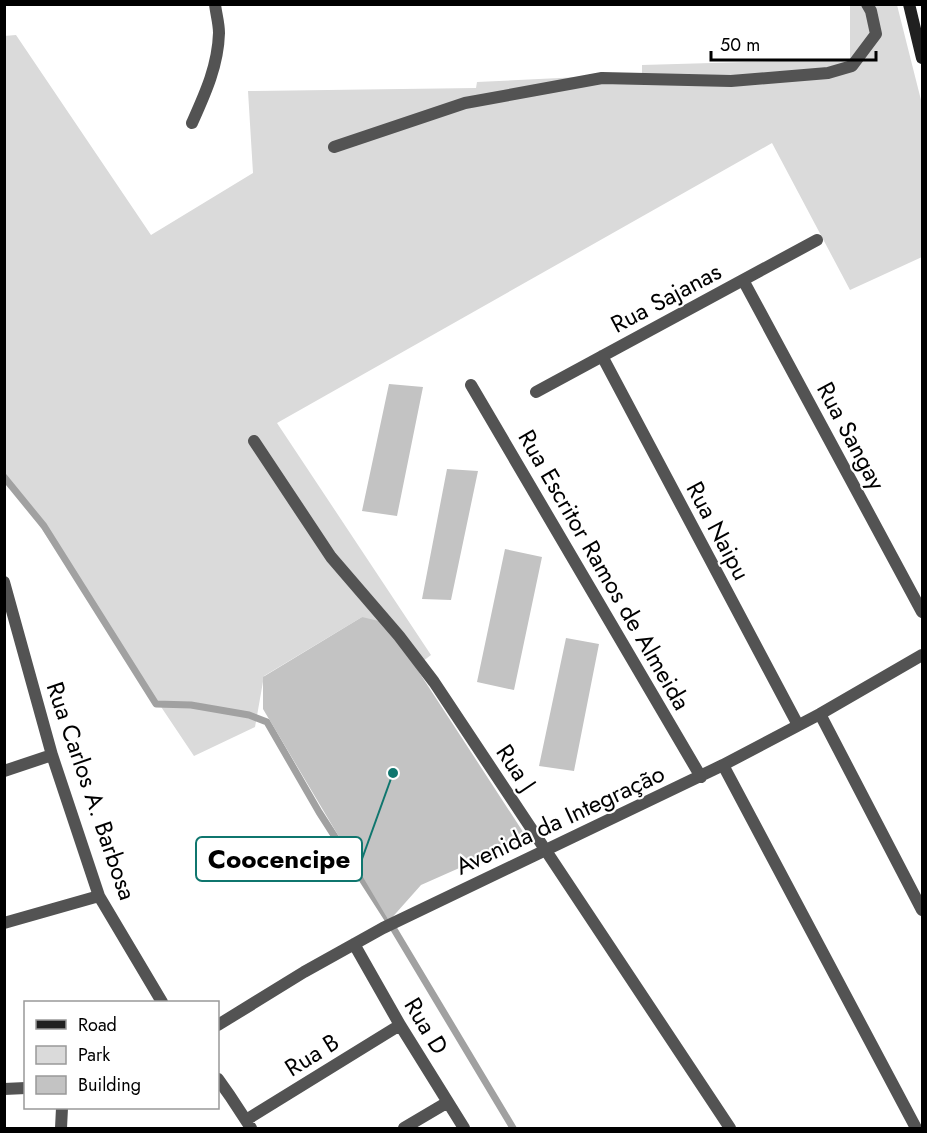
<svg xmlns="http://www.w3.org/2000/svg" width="927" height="1133" font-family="Jost,sans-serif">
<rect width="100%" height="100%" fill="#fff"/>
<path fill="#dadada" d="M850 5H897L922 104V257L850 290 772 143 277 423 431 655 401 678 362 617 264 676 255 727 194 756 5 474 4 36 16 35 151 235 253 173 248 91 476 88 477 82 642 74V65L850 59Z"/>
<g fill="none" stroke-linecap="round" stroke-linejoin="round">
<path stroke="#a1a1a1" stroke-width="7" d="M4 477 44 526 156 704 191 705 249 715 267 722 319 812 389 921 513 1128"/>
</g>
<path fill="#c3c3c3" d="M389 384 423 387 397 516 362 511Z
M447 469 478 471 451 600 422 599Z
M505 549 542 557 514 690 477 682Z
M362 617 387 623 527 838 421 885 389 921 263 709V677Z
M566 638 599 644 574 771 539 766Z"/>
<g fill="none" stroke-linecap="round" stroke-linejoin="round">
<path stroke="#535353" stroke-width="12" d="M192 123C205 94 218 66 219 33 219 23 216 14 215 4
M334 147 465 103 602 78 731 81 828 73 852 66 876 34 871 11 867 4"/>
<path stroke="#535353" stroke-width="12" d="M743 280 922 612
M602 356 798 725
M471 385 701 777
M536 392 817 240
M254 441 331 557 399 636 434 682 730 1128
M4 582 52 755 99 896 162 1002
M820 714 922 910
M723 765 916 1128
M4 771 52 755
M4 923 99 896
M354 944 400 1025 464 1128
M218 1025 304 972 383 928 723 765 820 714 922 655
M218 1079 230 1096 251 1128
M4 1089 26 1088
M246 1120 400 1025
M61 1128 62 1108
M404 1128 448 1102"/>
<path stroke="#202020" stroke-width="12" d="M909 4 922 58"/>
</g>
<g text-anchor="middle" stroke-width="4.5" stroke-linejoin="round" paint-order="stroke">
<g font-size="24" fill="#000" stroke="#fff">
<text transform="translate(666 298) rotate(-28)" y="8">Rua Sajanas</text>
<text transform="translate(851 436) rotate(62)" y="8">Rua Sangay</text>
<text transform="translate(718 531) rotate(62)" y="8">Rua Naipu</text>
<text transform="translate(604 570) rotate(60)" y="8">Rua Escritor Ramos de Almeida</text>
<text transform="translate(516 768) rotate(56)" y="8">Rua J</text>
<text transform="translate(91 791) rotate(71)" y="8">Rua Carlos A. Barbosa</text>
<text transform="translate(560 820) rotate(-25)" y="8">Avenida da Integração</text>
<text transform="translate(426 1026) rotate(59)" y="8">Rua D</text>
<text transform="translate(312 1055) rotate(-32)" y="8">Rua B</text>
</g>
</g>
<path fill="none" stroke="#0f766e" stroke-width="2" d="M393 773L362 859"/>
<circle fill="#0f766e" stroke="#fff" stroke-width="2" cx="393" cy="773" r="6"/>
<rect fill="#fff" stroke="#0f766e" stroke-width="2" x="196" y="837" width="166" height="44" rx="6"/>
<g font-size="26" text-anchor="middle" font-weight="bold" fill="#000">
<text x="279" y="868">Coocencipe</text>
</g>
<rect width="927" height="1133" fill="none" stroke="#000000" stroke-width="12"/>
<rect x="24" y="1001" width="195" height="108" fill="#ffffff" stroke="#999999" stroke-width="1.5"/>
<rect x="36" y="1020" width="30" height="9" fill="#202020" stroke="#999999" stroke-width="1.5"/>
<text x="78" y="1031" font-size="18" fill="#000000">Road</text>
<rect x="36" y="1046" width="30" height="18" fill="#dadada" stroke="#999999" stroke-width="1.5"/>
<text x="78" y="1061" font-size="18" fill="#000000">Park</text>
<rect x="36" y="1076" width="30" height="18" fill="#c3c3c3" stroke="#999999" stroke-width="1.5"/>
<text x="78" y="1091" font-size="18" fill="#000000">Building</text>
<path d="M711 51v9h165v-9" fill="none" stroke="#000000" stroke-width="3"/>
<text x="720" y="51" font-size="18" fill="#000000" stroke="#ffffff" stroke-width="4.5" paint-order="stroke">50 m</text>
</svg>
